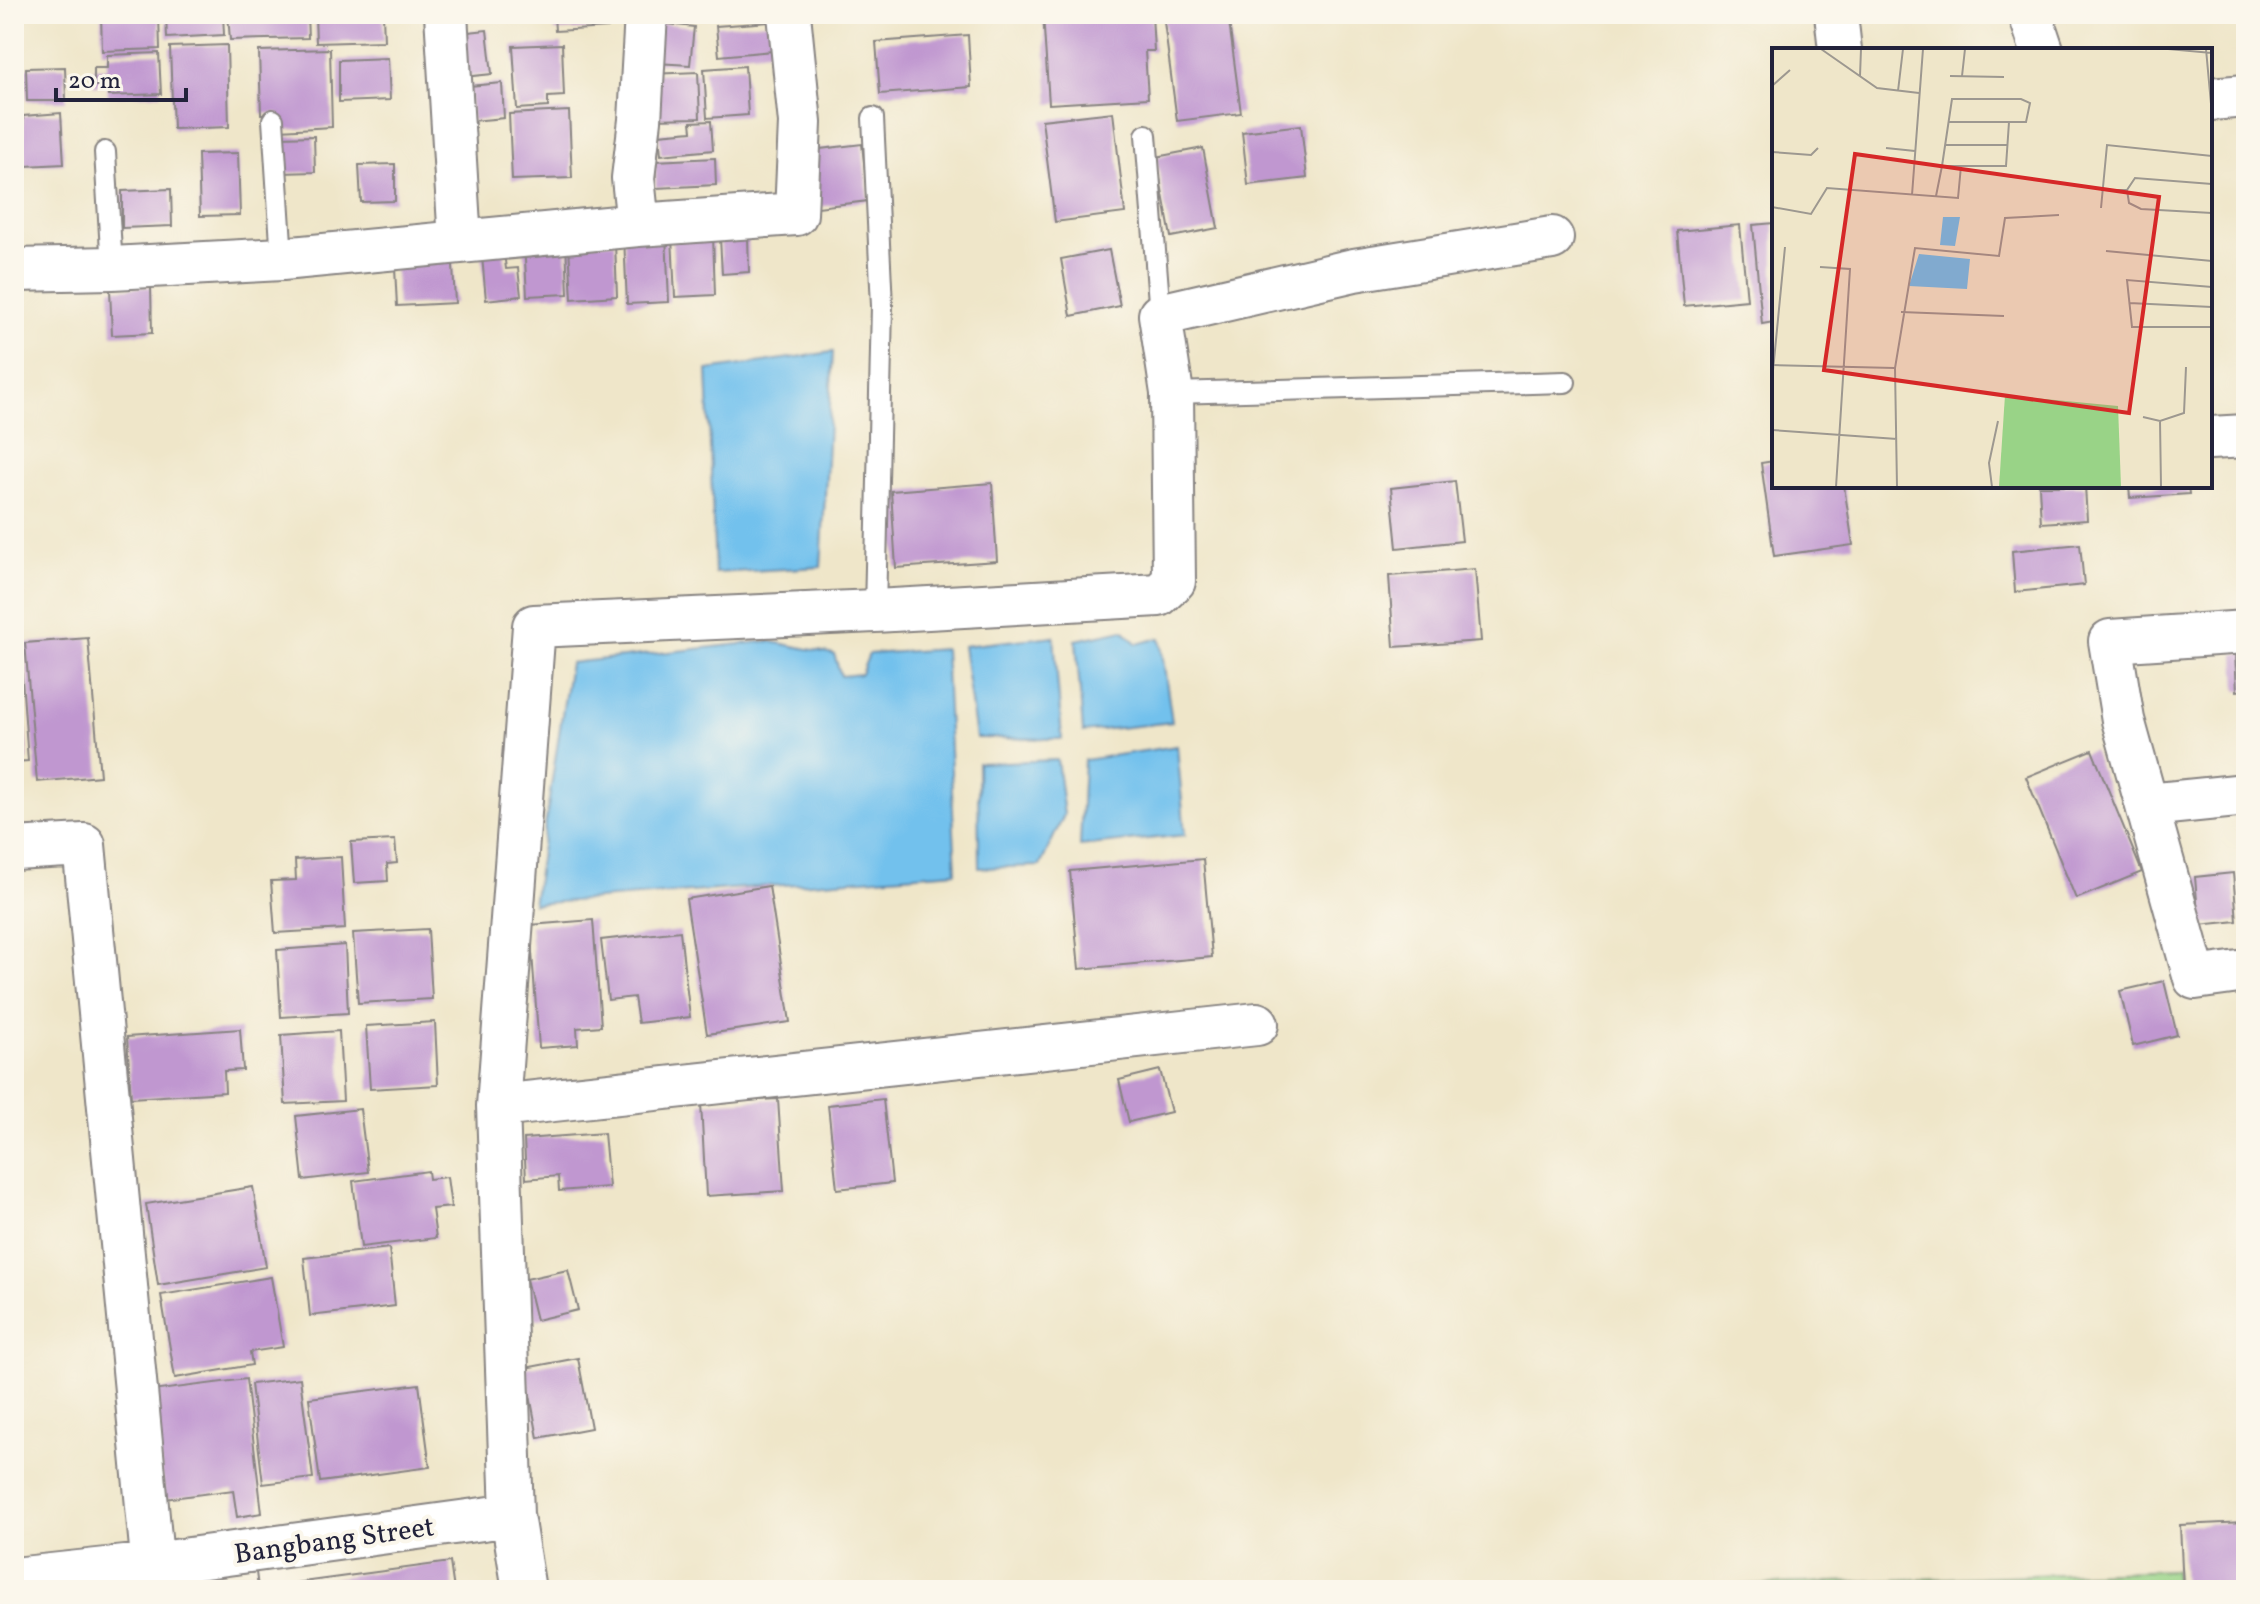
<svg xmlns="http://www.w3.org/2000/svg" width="2260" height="1604" font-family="Vollkorn,serif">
<rect width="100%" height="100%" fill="#fbf7ec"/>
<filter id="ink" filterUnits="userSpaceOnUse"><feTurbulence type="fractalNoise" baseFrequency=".0125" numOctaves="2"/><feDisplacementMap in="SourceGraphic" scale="16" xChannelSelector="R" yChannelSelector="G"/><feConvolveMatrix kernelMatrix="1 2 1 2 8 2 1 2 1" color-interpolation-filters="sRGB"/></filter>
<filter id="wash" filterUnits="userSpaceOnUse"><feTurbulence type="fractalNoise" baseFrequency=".006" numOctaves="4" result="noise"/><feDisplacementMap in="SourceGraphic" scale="32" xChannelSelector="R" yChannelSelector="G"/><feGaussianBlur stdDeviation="1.8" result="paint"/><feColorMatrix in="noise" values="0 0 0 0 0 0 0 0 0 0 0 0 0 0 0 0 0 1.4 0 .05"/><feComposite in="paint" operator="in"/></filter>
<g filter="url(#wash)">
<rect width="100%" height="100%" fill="#efe6c9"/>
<path fill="#99d387" stroke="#5e7a61" stroke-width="2" d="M2174 1570 2177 1590H1604Z"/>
<path fill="#72c1ed" stroke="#4a7294" stroke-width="2" d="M833 352 821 567 715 573 707 370Z
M1123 630 1137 644 1160 638 1172 722 1083 732 1076 640Z
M1054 636 1062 739 976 738 963 646Z
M768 641 834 654 841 676 861 674 869 654 945 649 956 872 533 904 570 663Z
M1177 746 1185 835 1080 846 1084 760Z
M1057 760 1064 815 1040 866 979 868 978 763Z"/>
<g id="blocks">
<path fill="#c097d0" d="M101 14H159L160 49 102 51Z
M166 14H223L224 35 167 38Z
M228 14H307L308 38 230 40Z
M315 14H383L384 41 316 43Z
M554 14H607L608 28 555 31Z
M1043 14H1152L1154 51H1145L1148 98 1049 104Z
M1163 14H1228L1241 113 1177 121Z
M770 22 773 51 719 56 716 26Z
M659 23 694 27 690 65 656 63Z
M487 30 492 74 454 78 449 34Z
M968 35 971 87 880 94 876 42Z
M562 44 564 96 548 97V107L517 109 513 46Z
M227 45 229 127 173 129 170 47Z
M330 49 332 127 280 130 279 113 261 114 259 51Z
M159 53 161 94 108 96 107 85 94 86V68H107V55Z
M388 58 390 100 339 102V60Z
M745 66 748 115 707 118 704 69Z
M65 67 66 101H27L26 68Z
M698 72 700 118 651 119 650 74Z
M502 83 504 118 472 121 469 86Z
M569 111 572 178 512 180 509 114Z
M1113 112 1125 213 1055 222 1042 120Z
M61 113 64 164 25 166 23 116Z
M711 121 713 150 661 155 659 134 692 131 691 122Z
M1301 125 1307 178 1248 185 1242 132Z
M314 136 315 172 282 173 281 137Z
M862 144 868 201 818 207 812 150Z
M1203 148 1218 228 1171 237 1156 157Z
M238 153 240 215 200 216 198 154Z
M715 158 716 185 656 188 655 161Z
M395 164V201L361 202 359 165Z
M171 189 172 226 122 228V191Z
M1774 223V322L1762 324 1753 225Z
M1740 225 1747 300 1684 306 1677 231Z
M666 234 669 302 627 304 624 237Z
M713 235 715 295 675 297 672 237Z
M748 237 749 272 722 274 720 238Z
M566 240 568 294 527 296 524 242Z
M615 242 617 296 572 299 569 245Z
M503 244 506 269 518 268 521 296 486 300 481 245Z
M452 246 455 303 397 306 394 249Z
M1109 250 1120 306 1071 316 1061 259Z
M151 287 152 333 112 335 110 289Z
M1774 461V486H1844L1853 545 1774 556 1761 463Z
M1455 481 1462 541 1397 548 1391 488Z
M992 483 997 561 896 568 891 491Z
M2039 486H2085L2087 520 2041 523Z
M2129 486H2188L2189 494 2130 498Z
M2080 544 2084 585 2015 592 2012 551Z
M1475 569 1481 641 1394 647 1389 576Z
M88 638 100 776 37 782 25 643Z
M2246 653V690L2237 691 2235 654Z
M21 665 28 761 14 762V666Z
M2092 750 2142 872 2076 899 2026 777Z
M395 840 397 863 387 864 388 881 354 883 351 842Z
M341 857 345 929 275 933 271 881 296 880 295 860Z
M1203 859 1212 957 1079 969 1070 871Z
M2233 873 2237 921 2199 925 2195 877Z
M769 886 790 1022 707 1034 686 899Z
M593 920 601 1026 577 1028 578 1045 539 1048 530 925Z
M428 929 432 999 358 1003 353 933Z
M680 931 690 1017 638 1023 634 997 608 1000 601 940Z
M345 945 348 1013 281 1017 277 950Z
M2164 981 2177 1035 2133 1046 2120 991Z
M435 1022 438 1085 370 1089 366 1026Z
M240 1029 243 1070 224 1071 225 1092 131 1098 127 1037Z
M339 1031 343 1101 285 1104 281 1035Z
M1160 1070 1171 1112 1129 1122 1119 1080Z
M778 1099 784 1191 706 1196 701 1103Z
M883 1099 892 1183 837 1189 828 1105Z
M360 1109 368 1172 303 1180 296 1116Z
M604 1133 609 1187 559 1191 558 1176 526 1179 524 1139Z
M428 1171 429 1179 447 1177 451 1207 432 1209 436 1238 361 1247 353 1181Z
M253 1187 266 1267 158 1285 146 1204Z
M389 1248 395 1306 310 1316 304 1258Z
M568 1270 578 1310 536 1320 526 1279Z
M271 1277 283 1347 250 1352 252 1365 175 1378 161 1295Z
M578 1358 591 1428 538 1438 525 1368Z
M300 1378 313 1478 263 1484 251 1384Z
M246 1379 262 1513 237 1517 233 1490 165 1499 151 1391Z
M419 1384 430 1467 320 1482 309 1398Z
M2246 1522V1587L2183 1589 2180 1525Z
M450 1562 454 1590H165V1583L256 1572 258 1588Z"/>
</g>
</g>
<g filter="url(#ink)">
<use href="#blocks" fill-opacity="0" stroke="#888482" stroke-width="2"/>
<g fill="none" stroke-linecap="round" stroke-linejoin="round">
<g stroke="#888482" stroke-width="24">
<path id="service" d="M873 118 882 306 875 611
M273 120 282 259
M1146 135 1160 315
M105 152 112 268
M1172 393 1565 382"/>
</g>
<g stroke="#888482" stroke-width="46">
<path id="minor" d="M446 14 460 242
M1836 14 1840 50
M2030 14 2042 50
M2210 99 2246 96
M638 225 633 178 640 120 646 14
M14 270 112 268 282 259 638 225 796 214 800 123 789 14
M2210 438 2246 436
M2246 632 2110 641 2123 720 2195 978 2246 971
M2148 805 2246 795
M14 849 84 845 155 1590
M498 1106 1257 1024
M14 1579 153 1564 512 1515
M524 1590 512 1515 498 1106 534 626 875 611 1159 595 1174 581 1172 393 1160 315 1354 270 1552 238"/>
</g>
<use href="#service" stroke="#fff" stroke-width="20"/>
<use href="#minor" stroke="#fff" stroke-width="42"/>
</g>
</g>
<g text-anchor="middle" stroke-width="8" stroke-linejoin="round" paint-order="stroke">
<g font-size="28" fill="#22223b" stroke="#fbf7ec">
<text transform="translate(334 1539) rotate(-8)" y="10">Bangbang Street</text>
</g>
</g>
<g transform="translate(1772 48)">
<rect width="440" height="440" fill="#efe6c9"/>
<path d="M233 347 346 358 349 439H227Z" fill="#99d387"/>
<path d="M171 169H188L183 198 168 197ZM147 206 198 211 195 241 137 238Z" fill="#72c1ed"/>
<path fill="none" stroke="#9d9890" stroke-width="2" d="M49 1 105 40 147 45M396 1 440 5M434 1 440 67M88 28 89 1M178 28 232 29M190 28 193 1M0 38 18 22M126 43 131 1M174 97H236M114 100 143 103M0 104 39 107 46 100M170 118 180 51H249L258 55 254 74H177M440 136 363 130 355 142 357 155 369 161 440 165M329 142H355M140 147 151 1M164 148 170 118H234L237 74M0 159 39 166 55 140 186 150 189 118M329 160 335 97 440 108M334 203 440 213M48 219 78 221 64 439M440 239 355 232 360 279H440M357 255 440 259M129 264 232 268M0 317 123 320M0 333 13 199M371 369 388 373 412 365 414 319M388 373 389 439M0 382 125 391M125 439 123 320 143 200 227 208 233 170 287 167M220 439 217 415 226 373"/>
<path fill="#d62828" fill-opacity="0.15" stroke="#d62828" stroke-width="4" d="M83 106 387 149 357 365 52 322Z"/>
<rect width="440" height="440" fill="none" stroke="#22223b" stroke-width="4"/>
</g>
<rect width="2260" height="1604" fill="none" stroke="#fbf7ec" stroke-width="48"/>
<path d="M56 88v12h130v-12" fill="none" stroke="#22223b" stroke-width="4"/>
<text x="68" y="88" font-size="24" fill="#22223b" stroke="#fbf7ec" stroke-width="6" paint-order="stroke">20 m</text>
</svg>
